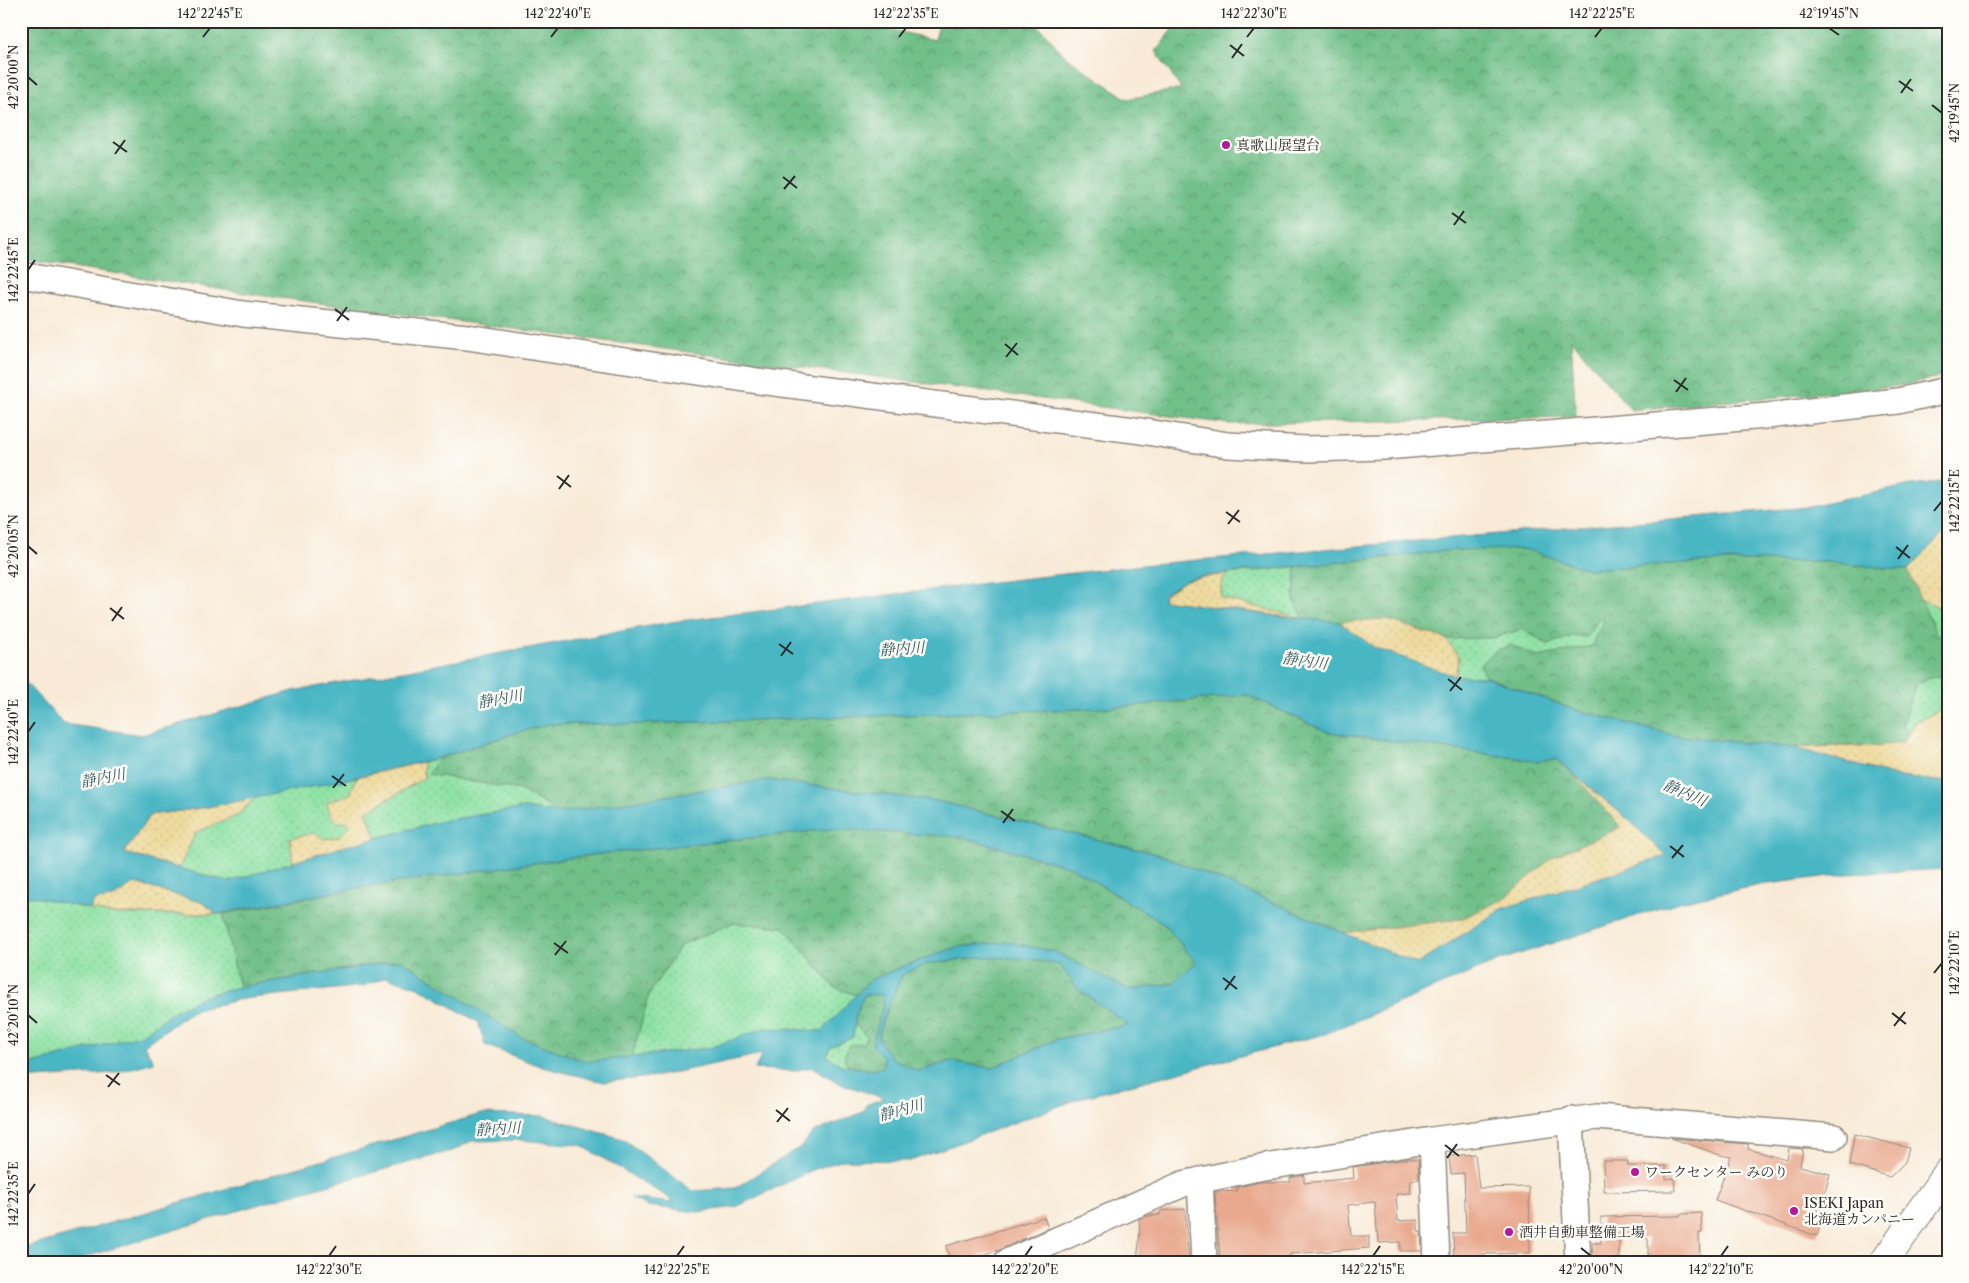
<svg xmlns="http://www.w3.org/2000/svg" width="1969" height="1283" font-family="'Libre Caslon Text','Noto Serif JP',serif">
<defs>
<pattern id="green-dots" width="8" height="8" patternUnits="userSpaceOnUse" patternTransform="scale(1.25)"><rect width="8" height="8" fill="#8ce1a3"/><path d="M2 2h.1M6 6h.1" fill="none" stroke="#79c18c" stroke-width="1.8" stroke-linecap="round"/></pattern>
<pattern id="forest-crowns" width="20" height="18" patternUnits="userSpaceOnUse" patternTransform="scale(1.25)"><rect width="20" height="18" fill="#71bf89"/><path d="M2 6a3 3 0 1 1 6 0M12 15a3 3 0 1 1 6 0" fill="none" stroke="#5d9b70"/></pattern>
<pattern id="sand-dots" width="8" height="8" patternUnits="userSpaceOnUse" patternTransform="scale(1.25)"><rect width="8" height="8" fill="#eeda9e"/><path d="M2 2h.1M6 6h.1" fill="none" stroke="#cb8" stroke-width="1.8" stroke-linecap="round"/></pattern>
</defs>
<rect width="100%" height="100%" fill="#fdfcf7"/>
<filter id="ink" filterUnits="userSpaceOnUse"><feTurbulence type="fractalNoise" baseFrequency=".02" numOctaves="2"/><feDisplacementMap in="SourceGraphic" scale="10" xChannelSelector="R" yChannelSelector="G"/><feConvolveMatrix kernelMatrix="1 2 1 2 8 2 1 2 1" color-interpolation-filters="sRGB"/></filter>
<filter id="wash" filterUnits="userSpaceOnUse"><feTurbulence type="fractalNoise" baseFrequency=".0096" numOctaves="4" result="noise"/><feDisplacementMap in="SourceGraphic" scale="20" xChannelSelector="R" yChannelSelector="G"/><feGaussianBlur stdDeviation="1.12" result="paint"/><feColorMatrix in="noise" values="0 0 0 0 0 0 0 0 0 0 0 0 0 0 0 0 0 1.4 0 .05"/><feComposite in="paint" operator="in"/></filter>
<g filter="url(#wash)">
<rect width="100%" height="100%" fill="#f8ead6"/>
<path fill="url(#green-dots)" stroke="#5c8667" d="M1296 567 1294 600 1304 619 1221 598V582L1227 574Z
M1920 599 1948 611V636L1936 635Z
M1604 617C1604 628 1593 635 1593 646L1538 657 1510 645 1480 664 1486 677 1455 676 1459 657 1446 639 1493 638 1522 629 1548 644 1573 636 1586 637 1599 618Z
M1948 673V706L1916 722 1908 733 1902 725 1916 682Z
M439 758 429 774 521 790 559 813 524 808 447 820 377 838 366 812 424 778 423 762Z
M357 777 350 794 348 822 350 826 339 837 324 839 290 838 293 862 228 882 179 868 196 831 237 816 254 798Z
M21 894 113 914H223L239 987 205 996 174 1011 143 1034 36 1063 21 1064Z
M732 923 784 927 834 987 856 995 822 1031 765 1028 710 1048 632 1057 649 994 681 945Z
M855 1024 867 1037 862 1044 844 1057 848 1066 841 1065 827 1056 830 1047 853 1037Z"/>
<path fill="url(#forest-crowns)" stroke="#4e755a" d="M21 21H854L935 40 940 21H1034L1064 55 1127 99 1181 89 1156 51 1180 21H1948V375L1899 386 1631 410 1571 339 1576 417 1230 424 251 294 21 259Z
M1525 549 1588 569 1722 561H1818L1908 570 1936 634 1948 636V673L1916 682 1902 725 1908 733 1902 743 1877 746 1836 745 1795 748 1677 736 1569 708 1486 677 1480 664 1496 651 1510 645 1538 657 1593 646C1593 635 1604 628 1604 617L1599 618 1586 637 1573 636 1548 644 1522 629 1493 638 1446 639 1385 619 1339 622 1304 619 1294 601 1296 567 1455 550Z
M1247 695 1328 732 1537 761 1556 759 1572 773 1621 827 1553 857 1504 899 1461 919 1344 933 1161 855 936 801 767 780 559 813 521 790 428 774 439 758 512 734 549 724H636L1107 708Z
M833 829 962 837 1071 867 1163 923 1196 962 1172 984 1129 990 1056 952 1008 942 957 947 899 968 870 980 856 995 834 987 784 927 732 923 681 945 649 994 632 1057 587 1062 520 1037 401 960 239 987 223 914 356 888 591 855Z
M981 957 1029 959 1060 965 1078 989 1129 1025 1057 1039 992 1068 951 1061 918 1071 893 1059 878 1039 883 1019 902 975 927 964Z
M882 994 884 1003 872 1045 884 1057 883 1067 873 1070 848 1066 844 1057 849 1045 862 1044 867 1037 855 1024 856 1014 864 995Z"/>
<path fill="url(#sand-dots)" stroke="#8c8264" d="M1948 528V611L1920 599 1908 570Z
M1227 574 1221 582V598L1304 619 1163 600 1164 595 1186 580Z
M1385 619 1446 639 1459 657 1455 676 1375 648 1339 622Z
M1948 706V782L1899 777 1795 748C1831 745 1867 748 1902 743L1916 722Z
M423 762 424 778 366 812 377 838 293 862 290 838 316 833 324 839 339 837 350 826 348 822H337L330 814 327 802 350 794 357 777Z
M1572 773 1630 821 1666 856 1502 909 1417 964 1344 933 1461 919 1504 899 1553 857 1621 827Z
M254 798 237 816 196 832 179 868 124 853 150 815 202 808Z
M135 883 204 903 217 914H113L90 909 95 900 112 898Z"/>
<path fill="#49b6c4" stroke="#3a7078" fill-rule="evenodd" d="M1948 481V528L1908 570 1817 561H1722L1588 569 1525 549 1455 550 1204 576 1186 580 1164 594 1163 600 1275 616 1339 622 1375 648 1455 676 1486 677 1569 708 1677 736 1795 748 1899 777 1948 782V869L1846 874 1760 885 1679 902 1498 961 1325 1034 1084 1097 910 1161 844 1160 815 1169 736 1207 698 1212 647 1206 631 1198 673 1203 669 1198 581 1145 520 1140 471 1141 455 1150 283 1197 69 1262H21V1249L481 1114 543 1116 623 1139 693 1191 735 1188 802 1146 812 1133 863 1112 866 1105 884 1098 841 1084 812 1067 794 1071 755 1069 762 1054 658 1076 604 1082 542 1067 485 1045 478 1022 418 987 386 977 363 986 242 999 192 1011 144 1045 154 1062 113 1073 21 1079V1064L36 1063 143 1034 174 1011 205 996 239 987 401 960 520 1037 587 1062 710 1048 765 1028 822 1031 870 980 899 968 957 947 1008 942 1056 952 1129 990 1172 984 1196 962 1163 923 1071 867 962 837 833 829 591 855 356 888 217 914 204 903 135 883 112 898 95 900 90 909 21 894V678L64 724 142 735 293 691 671 622 994 582 1152 564 1809 507 1911 485ZM1247 695 1328 732 1537 761 1556 759 1630 821 1666 856 1502 909 1417 964 1161 855 936 801 767 780 559 813 524 808 447 820 342 847 228 882 124 853 150 815 202 808 316 786 439 758 512 734 549 724H636L1107 708ZM981 957 1029 959 1060 965 1078 989 1128 1025 1057 1039 992 1068 951 1061 918 1071 893 1059 878 1039 883 1018 902 975 927 964ZM881 994 884 1003 872 1045 884 1057 883 1067 873 1070 841 1065 827 1056 830 1047 853 1037 856 1014 864 995Z"/>
<g id="blocks">
<path fill="#e9a98e" d="M1854 1134 1909 1148 1905 1162 1890 1177 1850 1165Z
M1671 1138 1748 1144V1149L1787 1160 1789 1148 1803 1149 1800 1166 1830 1174 1822 1204 1827 1206 1817 1236 1715 1200 1731 1157 1720 1155Z
M1475 1154 1479 1188 1529 1187 1530 1253 1483 1254V1259L1454 1260 1453 1233H1466L1464 1173 1451 1174 1449 1156Z
M1407 1159H1418L1419 1179 1410 1180 1411 1193 1396 1194 1398 1221 1418 1220V1231H1421L1422 1251H1400V1242L1378 1243 1375 1202 1348 1205 1351 1236H1369V1248L1290 1254V1260L1220 1262 1215 1192 1237 1191V1187L1260 1182H1291L1290 1178 1304 1175V1183L1354 1178 1353 1167Z
M1603 1161H1628V1166H1666V1179L1674 1178 1675 1191 1604 1192Z
M1185 1209 1189 1262H1137L1140 1232 1139 1219 1147 1216 1160 1215V1211Z
M1701 1213 1702 1233H1699L1700 1262H1648V1238H1619V1261H1593L1592 1243H1601V1217L1680 1216V1214Z
M1044 1217 1048 1228 999 1250 973 1258 974 1262H951L946 1246Z"/>
</g>
</g>
<g filter="url(#ink)">
<use href="#blocks" fill-opacity="0" stroke="#928a80" stroke-width="1"/>
<g fill="none" stroke-linecap="round" stroke-linejoin="round">
<g stroke="#928a80" stroke-width="28">
<path id="minor" d="M21 275 243 314 467 337 758 381 1134 430 1228 445 1306 449 1385 447 1767 416 1898 401 1948 390
M1571 1119 1578 1262
M1432 1140 1597 1117 1834 1137
M1200 1180 1204 1262
M1007 1262 1183 1184 1253 1169 1432 1140 1437 1262"/>
</g>
<g stroke="#928a80" stroke-width="30">
<path id="highway" d="M1884 1262 1948 1172"/>
</g>
<use href="#minor" stroke="#fff" stroke-width="25"/>
<use href="#highway" stroke="#fff" stroke-width="28"/>
</g>
</g>
<path fill="none" stroke="#2b2b2b" stroke-width="2" d="M1829 28 1839 35M203 37 210 28M551 37 558 28M899 37 906 28M1247 37 1254 28M1595 37 1602 28M1230 45 1244 56M1232 58 1242 44M28 77 37 85M1899 81 1913 91M1901 93 1911 79M1932 105 1942 113M113 142 127 152M115 154 125 140M783 177 797 188M784 189 795 176M1452 213 1466 223M1454 225 1464 211M28 270 35 260M335 309 349 320M337 321 347 307M1005 344 1018 355M1006 357 1017 343M1674 380 1688 390M1676 392 1686 378M557 476 571 487M559 489 569 475M1934 511 1942 501M1226 512 1240 522M1228 524 1239 510M28 546 37 554M1896 547 1910 558M1898 559 1908 545M110 608 124 619M112 621 122 607M779 644 793 654M781 656 791 642M1448 679 1462 690M1450 691 1461 677M28 732 35 722M332 776 346 786M333 788 344 774M1001 811 1015 821M1003 823 1013 809M1670 846 1684 857M1672 858 1683 845M554 943 568 953M555 955 566 941M1934 973 1942 963M1223 978 1237 989M1225 990 1235 976M1892 1013 1906 1024M28 1015 37 1023M1894 1026 1905 1012M106 1075 120 1085M108 1087 119 1073M776 1110 790 1121M777 1122 788 1108M1445 1145 1459 1156M1447 1158 1457 1144M28 1194 35 1184M1581 1248 1591 1256M329 1256 336 1246M677 1256 684 1246M1025 1256 1032 1246M1373 1256 1380 1246M1721 1256 1728 1246"/>
<g fill="#b5179e" stroke="#fdfcf7" stroke-width="2">
<circle cx="1226" cy="145" r="5"/>
<circle cx="1635" cy="1172" r="5"/>
<circle cx="1794" cy="1211" r="5"/>
<circle cx="1509" cy="1232" r="5"/>
</g>
<g text-anchor="middle" stroke-width="5" stroke-linejoin="round" paint-order="stroke">
<g font-size="14" fill="#2b2b2b" stroke="#fdfcf7" text-anchor="start">
<text x="1236" y="150">真歌山展望台</text>
<text x="1645" y="1177">ワークセンター みのり</text>
<text x="1804" y="1208">ISEKI Japan<tspan x="1804" dy="16">北海道カンパニー</tspan></text>
<text x="1519" y="1237">酒井自動車整備工場</text>
</g>
<g font-size="15" font-style="italic" fill="#365c61" stroke="#fdfcf7">
<text transform="translate(902 649) rotate(-4)" y="5">静内川</text>
<text transform="translate(1305 661) rotate(8)" y="5">静内川</text>
<text transform="translate(500 699) rotate(-10)" y="5">静内川</text>
<text transform="translate(103 778) rotate(-11)" y="5">静内川</text>
<text transform="translate(1685 793) rotate(23)" y="5">静内川</text>
<text transform="translate(901 1110) rotate(-15)" y="5">静内川</text>
<text transform="translate(498 1129) rotate(-3)" y="5">静内川</text>
</g>
</g>
<rect width="1969" height="1283" fill="none" stroke="#fdfcf7" stroke-width="55"/>
<rect x="28" y="28" width="1914" height="1228" fill="none" stroke="#2b2b2b" stroke-width="2"/>
<g font-size="12" text-anchor="middle" fill="#2b2b2b">
<text x="210" y="18">142°22'45"E</text>
<text x="558" y="18">142°22'40"E</text>
<text x="906" y="18">142°22'35"E</text>
<text x="1254" y="18">142°22'30"E</text>
<text x="1602" y="18">142°22'25"E</text>
<text x="1829" y="18">42°19'45"N</text>
<text transform="translate(14 77) rotate(-90)" y="4">42°20'00"N</text>
<text transform="translate(1955 113) rotate(-90)" y="4">42°19'45"N</text>
<text transform="translate(14 270) rotate(-90)" y="4">142°22'45"E</text>
<text transform="translate(1955 501) rotate(-90)" y="4">142°22'15"E</text>
<text transform="translate(14 546) rotate(-90)" y="4">42°20'05"N</text>
<text transform="translate(14 732) rotate(-90)" y="4">142°22'40"E</text>
<text transform="translate(1955 963) rotate(-90)" y="4">142°22'10"E</text>
<text transform="translate(14 1015) rotate(-90)" y="4">42°20'10"N</text>
<text transform="translate(14 1194) rotate(-90)" y="4">142°22'35"E</text>
<text x="329" y="1274">142°22'30"E</text>
<text x="677" y="1274">142°22'25"E</text>
<text x="1025" y="1274">142°22'20"E</text>
<text x="1373" y="1274">142°22'15"E</text>
<text x="1591" y="1274">42°20'00"N</text>
<text x="1721" y="1274">142°22'10"E</text>
</g>
</svg>
